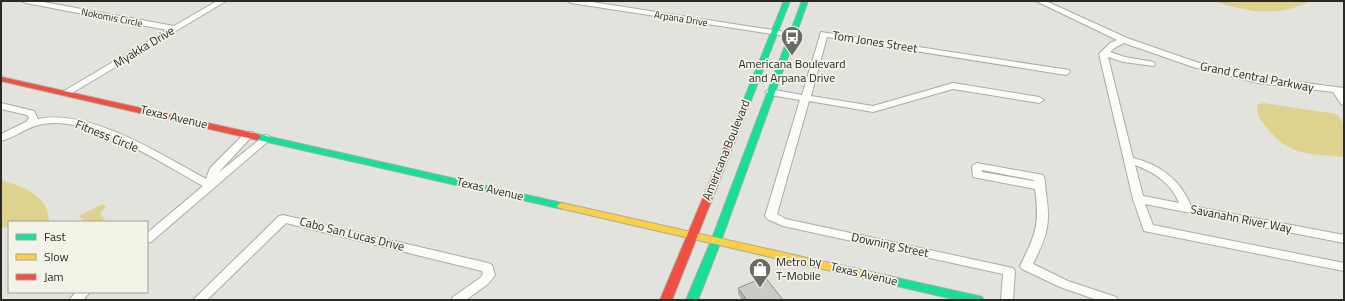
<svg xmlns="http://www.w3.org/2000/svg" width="1345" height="301" font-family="'Titillium Web',sans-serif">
<rect width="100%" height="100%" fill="#e3e3dd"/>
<path fill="#ddd38e" d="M1214 1H1310C1279 18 1245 12 1214 1Z
M1263 103 1337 114 1344 124V157C1311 153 1290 157 1268 129 1260 120 1257 116 1257 105Z
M1 180C23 186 49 196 49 222H9V227L1 228Z
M103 204 106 207 100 214 105 219 100 222H85L79 216Z"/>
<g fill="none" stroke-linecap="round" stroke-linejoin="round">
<g stroke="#aaaaa6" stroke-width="2">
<path id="street" d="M22 1H38L174 26 217 1H226L67 96 64 95 62 93 64 91 167 30 26 3Z
M567 1H586L792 33 796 35 792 37 571 3Z
M1036 1H1046L1127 38 1199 63 1258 77 1344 88V105L1341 104 1333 92 1258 83 1193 67 1124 43 1116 47 1110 52 1125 57 1154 62 1155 64 1154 66 1123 62 1108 57 1133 158C1159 164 1181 180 1191 206L1344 235V243L1145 204 1153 225 1344 263V271L1144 231 1133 199 1099 54 1110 43 1117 40ZM1135 165C1154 172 1172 184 1179 203L1143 196Z
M821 32 1069 70 1070 72 1066 75 827 37 811 96 873 106 953 83 1039 97 1044 100 1039 103 953 89 873 112 809 101 777 214 786 219 1013 268 1015 271 1013 300H1001L1003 274 783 226 767 219 765 216 800 100 770 95 765 92 770 89 802 95Z
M1 103 34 111 38 119C89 108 162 155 206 179L210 168 246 132H252L254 134 218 173 264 136 267 135 272 138 151 242 147 243V233L203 186C163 164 90 115 43 124 28 126 16 137 1 141V134L26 122 29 118 27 115 1 109Z
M977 163 1043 175C1046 180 1045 187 1046 193 1051 225 1047 235 1033 264L1068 281 1116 297 1118 300H1097L1060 287 1022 269 1020 266C1036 234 1040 224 1035 189L973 177 972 166ZM982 170 1034 180V181L982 172Z
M283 215 488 263 492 265 495 275 488 284 466 300H451L453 297 480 278 483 274 482 271 286 223 207 300H193L279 216Z
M76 292H90L83 300H69Z"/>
</g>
<g stroke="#aaaaa6" stroke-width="2">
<path id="fast" d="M784 1H790L737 136 733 139 730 138 729 136Z
M802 1H808L721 241 698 300H686L711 241Z
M257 134 562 203 565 204 567 206 565 208 562 209 254 139 253 137 254 135Z
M888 276 978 296 982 297 984 300H958L884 283 883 280 884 277Z"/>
</g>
<g stroke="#aaaaa6" stroke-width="2">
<path id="slow" d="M562 203 888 276 892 277 893 280 892 283 888 284 559 208 557 206 559 204Z"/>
</g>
<g stroke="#aaaaa6" stroke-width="2">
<path id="jam" d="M1 77 257 134 261 137 257 140 1 81Z
M733 133 737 136 672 300H660L729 136Z"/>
</g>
<use href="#street" fill="#fbfbfa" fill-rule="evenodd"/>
<use href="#fast" fill="#16e098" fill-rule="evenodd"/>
<use href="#slow" fill="#ffcf43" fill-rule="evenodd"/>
<use href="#jam" fill="#f24e42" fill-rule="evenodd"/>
</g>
<path fill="#afafab" d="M738 288 783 300H742L738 294Z"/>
<path fill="#ccccc7" stroke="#8f8f8b" d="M765 277 783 300H747L738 288Z"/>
<defs>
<g id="bus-pin" transform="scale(1.15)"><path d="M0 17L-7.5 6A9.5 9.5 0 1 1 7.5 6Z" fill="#6b6b65" stroke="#f3f2e7"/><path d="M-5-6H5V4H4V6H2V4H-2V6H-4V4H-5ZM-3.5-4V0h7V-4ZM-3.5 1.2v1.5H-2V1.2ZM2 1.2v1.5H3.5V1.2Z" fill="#fff"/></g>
<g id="shop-pin" transform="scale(1.15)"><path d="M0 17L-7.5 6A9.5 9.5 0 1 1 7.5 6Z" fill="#6b6b65" stroke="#f3f2e7"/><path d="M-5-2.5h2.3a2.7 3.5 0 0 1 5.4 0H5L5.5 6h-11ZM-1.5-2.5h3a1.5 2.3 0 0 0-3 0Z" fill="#fff"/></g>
</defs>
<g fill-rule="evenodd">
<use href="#bus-pin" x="792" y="37"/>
<use href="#shop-pin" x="760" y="269"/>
</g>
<g text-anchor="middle" stroke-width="3.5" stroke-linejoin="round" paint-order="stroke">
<g font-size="10" fill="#2a2a25" stroke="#f3f2e7">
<text transform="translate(112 17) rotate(11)" y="4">Nokomis Circle</text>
<text transform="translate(681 18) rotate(9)" y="4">Arpana Drive</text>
</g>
<g font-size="12" fill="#2a2a25" stroke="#f3f2e7">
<text transform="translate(875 42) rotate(9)" y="4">Tom Jones Street</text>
<text transform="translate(144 47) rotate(-31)" y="4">Myakka Drive</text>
<text transform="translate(1257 77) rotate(11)" y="4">Grand Central Parkway</text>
<text transform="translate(174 117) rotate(13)" y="4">Texas Avenue</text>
<text transform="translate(107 136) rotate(22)" y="4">Fitness Circle</text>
<text transform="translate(726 150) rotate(-68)" y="4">Americana Boulevard</text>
<text transform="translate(490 189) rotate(13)" y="4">Texas Avenue</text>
<text transform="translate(1241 219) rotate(11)" y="4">Savanahn River Way</text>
<text transform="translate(352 234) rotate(14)" y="4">Cabo San Lucas Drive</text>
<text transform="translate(890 245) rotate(12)" y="4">Downing Street</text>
<text transform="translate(864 274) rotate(13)" y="4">Texas Avenue</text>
</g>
<g font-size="12" fill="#2a2a25" stroke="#f3f2e7">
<text x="792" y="68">Americana Boulevard<tspan x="792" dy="14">and Arpana Drive</tspan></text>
<text x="776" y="266" text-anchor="start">Metro by<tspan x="776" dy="14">T-Mobile</tspan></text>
</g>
</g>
<rect width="1345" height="301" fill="none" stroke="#2a2a25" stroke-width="4"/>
<rect x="8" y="221" width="140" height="72" fill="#f3f2e7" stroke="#a3a299"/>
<rect x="16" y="234" width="20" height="6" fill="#16e098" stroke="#a3a299"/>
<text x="44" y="241" font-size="12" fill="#2a2a25">Fast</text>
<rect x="16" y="254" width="20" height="6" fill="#ffcf43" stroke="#a3a299"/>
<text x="44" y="261" font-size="12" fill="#2a2a25">Slow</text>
<rect x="16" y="274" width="20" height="6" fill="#f24e42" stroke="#a3a299"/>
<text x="44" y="281" font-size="12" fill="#2a2a25">Jam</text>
</svg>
